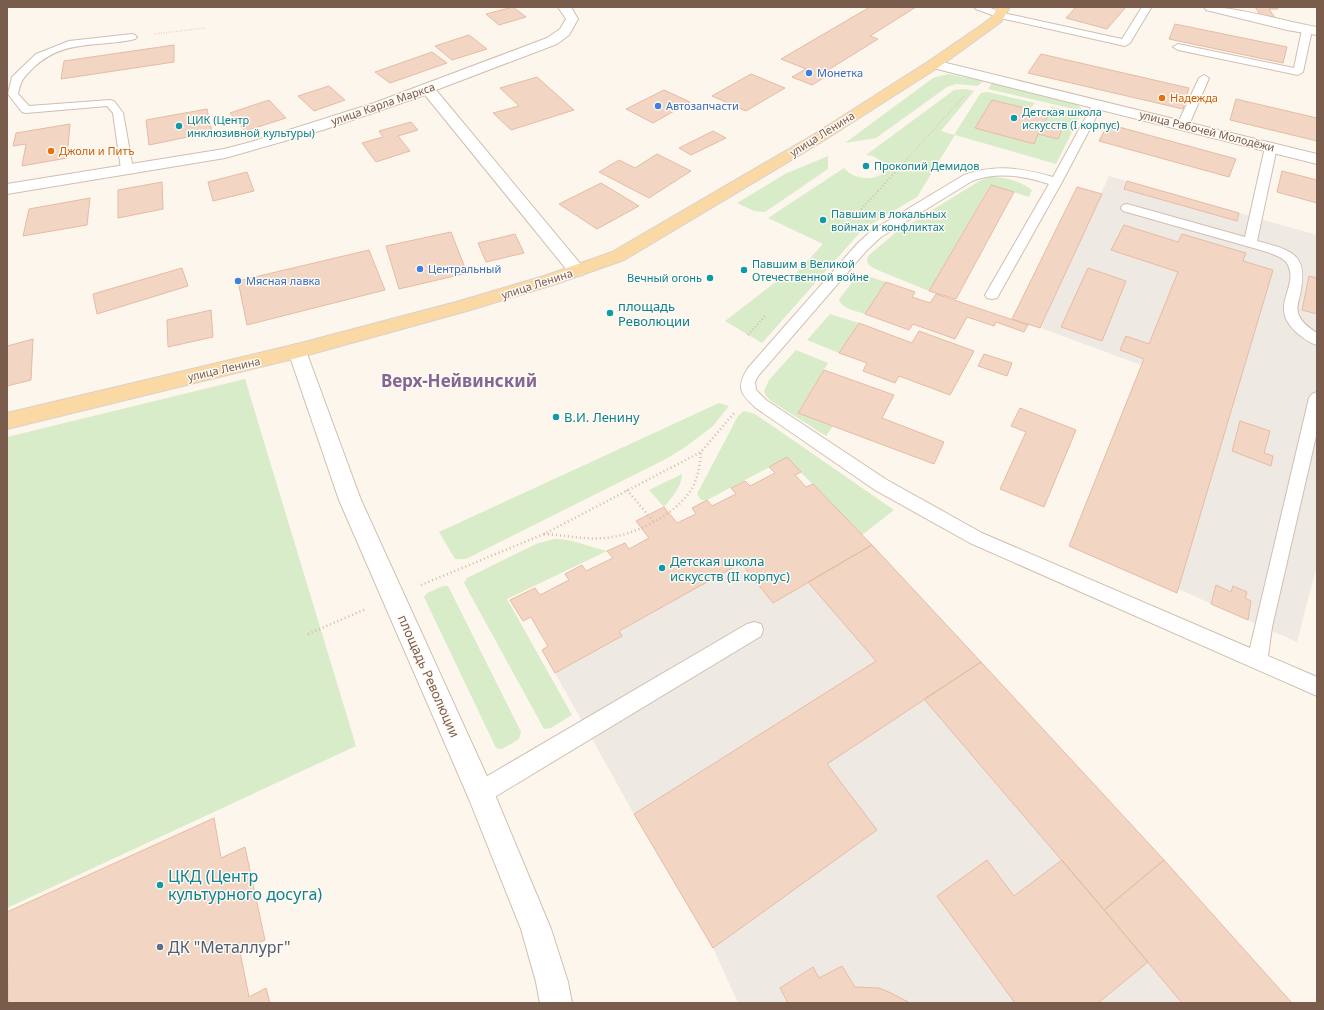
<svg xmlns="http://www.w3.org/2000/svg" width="1324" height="1010" font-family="'Noto Sans',sans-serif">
<rect width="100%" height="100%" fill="#fdf6ec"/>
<path fill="#efe9e4" d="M1109 176 1317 235V565L1297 642 1178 589 1177 593 1069 546 1141 365 1041 328Z
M872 545 1164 860 1292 1003H910L891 993 879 988 855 987 842 966 819 978 812 967 780 988 788 1003H738L713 948 634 814 555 673 622 636 619 631 741 563 774 602Z"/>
<path fill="#d8ecc9" d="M948 74 983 81 978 86 956 84 947 87 876 138 845 143 933 78Z
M992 83 1076 103 1081 108 1082 111 988 89Z
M966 89 974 91 941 131 954 135 978 97 981 93 988 92 1035 103 1030 109 992 100 975 128 1033 143 1038 134 1058 139 1063 127 1045 122 1052 107 1081 114 1056 164 955 135 917 197 863 229 762 343 725 321 782 277 789 281 823 244 768 218 844 168C853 179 876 183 886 170L883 162 873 156 866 155 950 93 954 90Z
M828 156V169L765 212 754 211 737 203 785 174Z
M988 177C1005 177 1018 180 1032 190L1029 197 990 185 929 291 875 269 869 265 867 261 868 256 895 233 981 180Z
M860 276H867L886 282 865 314C857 311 841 309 839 299L855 279Z
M830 314 859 323 839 353 807 340Z
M796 350 828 363 798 412 833 426 826 436 771 401 766 396 764 391 769 380Z
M245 379 356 746 7 908V437Z
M719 403 729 406 713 426 684 448 664 460 466 559H455L439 532Z
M744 411 755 414 894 510 862 535 787 458 707 500H701L697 494 738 416Z
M682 474C681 488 673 496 664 507L649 490Z
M554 539C573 539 589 547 607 551L507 599 572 715 551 728 544 729 464 583 467 578 536 544Z
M443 586H448L521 732 519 739 502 749 496 748 424 597 427 593Z"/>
<path fill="#f3d5c3" stroke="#e6bba3" d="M513 7 526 17 499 25 486 14Z
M870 7H916L870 36 878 39 820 75 825 77 812 85 792 77 806 69 781 59Z
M1076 7H1126L1107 29 1066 18Z
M1255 7H1277L1278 9H1269L1276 19H1263Z
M1175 24 1287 47 1283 63 1169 39Z
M469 35 487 49 452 60 435 46Z
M174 45V62L61 79 64 61Z
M432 52 447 63 390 83 375 72Z
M1041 54 1189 88 1183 109 1028 73Z
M751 74 785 88 746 111 712 96Z
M537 77 574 110 511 130 493 113 519 106 500 88Z
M329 86 345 100 314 111 298 96Z
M664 90 690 102 653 123 626 109Z
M1236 99 1317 118V141L1230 120Z
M269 100 286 118 245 131 230 113Z
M992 100 1049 114 1045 122 1063 127 1058 139 1038 134 1034 144 975 128Z
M207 109 212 132 149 145 146 120Z
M411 122 418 130 398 136 410 151 376 162 362 143 383 137 379 131Z
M70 124 67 158 22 166 26 144 13 146 16 133Z
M1108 124 1236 159 1229 177 1099 141Z
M713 131 726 138 691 155 679 148Z
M657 154 691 171 649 198 599 172 619 160 635 168Z
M1282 171 1317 180V203L1277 192Z
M247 172 254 191 213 201 208 182Z
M1127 181 1239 213 1237 221 1124 189Z
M162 182 163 209 118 218V190Z
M601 183 639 206 597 229 559 204Z
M991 185 1014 192 956 299 929 291Z
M1077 187 1102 194 1040 328 1012 319Z
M90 198 87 225 23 236 29 209Z
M1124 225 1178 242 1182 234 1246 253 1243 261 1273 270 1177 593 1069 546 1144 359 1120 350 1126 336 1149 344 1178 272 1111 250Z
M451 232 467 273 399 289 386 246Z
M515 234 524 253 486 262 478 243Z
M369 250 385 290 247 325 238 281Z
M182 268 188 286 97 314 93 294Z
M1088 268 1126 281 1102 341 1061 327Z
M1309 276 1317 278V314L1302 310Z
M886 282 915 292 912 297 930 303 936 294 1028 325 1024 332 996 322 994 326 967 317 955 339 913 324 909 330 865 314Z
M211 310 213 337 168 347 167 320Z
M859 323 912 343 919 331 974 351 950 395 899 376 895 383 863 371 867 363 839 353Z
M33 339 31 380 7 386V346Z
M984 354 1012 363 1007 376 978 366Z
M824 370 894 395 882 418 944 442 934 464 798 413Z
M1020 408 1076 430 1044 507 1000 489 1026 432 1011 426Z
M1240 421 1270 431 1264 453 1273 456 1271 466 1232 451Z
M787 457 801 472 795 475 806 487 813 484 872 545 773 603 741 563 619 631 622 636 555 673 542 650 548 646 539 631 531 617 523 621 510 600 535 588 540 595 569 580 565 574 582 565 586 571 613 558 607 551 625 543 629 549 649 538 636 521 664 507 677 523 696 514 692 508 707 500 712 506 736 494 731 488 745 481 750 486 775 473 769 467Z
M872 545 981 662 827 764 877 830 713 948 634 814 876 661 808 582Z
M1216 585 1231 592 1233 586 1247 592 1245 598 1251 601 1248 620 1211 604Z
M981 662 1164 860 1104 910 924 699Z
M214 818 221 858 245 847 265 940 240 952 249 997 266 988 270 1003H8L7 912Z
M987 860 1014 896 1062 860 1148 962 1098 1003H1015L937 896Z
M1164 860 1292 1003H1182L1104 910Z
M842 966 855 987 879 988 891 993 910 1003H788L780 988 813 967 819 978Z"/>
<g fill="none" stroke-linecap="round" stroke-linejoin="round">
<g stroke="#d1beb0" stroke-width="2">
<path id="service" d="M974 7H988L1003 13 1122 39 1142 7 1151 8 1130 43 1125 46 1000 18 976 9Z
M1307 27 1312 30 1303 72 1298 75 1178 50 1173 47 1178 44 1294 68 1302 30Z
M132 34 135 35 137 37 135 39C98 48 64 38 33 68 23 78 21 80 18 94L29 106 110 100 114 101 123 113 133 169 131 172H123L121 169 113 113 107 106 26 113 22 112 8 94 12 77 36 54 69 41Z
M1204 75 1209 78 1189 125 1183 128 1179 127 1177 125 1199 78Z
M1098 101 1103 104 1062 182 997 298 992 299 987 298 985 295 1049 184C1023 176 998 171 972 181L881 237 867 250 758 376 755 382 756 390 766 400 887 480 982 533 1250 648 1309 398 1312 394 1317 392V432L1272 627 1268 656 1317 677V696L970 543 875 490 756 408C740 394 736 387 748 368L857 244 871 231 964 175C996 164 1021 168 1053 177L1093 104Z
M1271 144 1275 145 1277 147 1257 241C1292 250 1309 254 1300 295 1298 302 1296 310 1299 316 1302 323 1311 329 1317 333V345C1309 343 1302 337 1296 332 1268 306 1299 288 1288 265 1284 257 1272 254 1264 251L1123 211 1121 208 1123 205 1127 204 1245 237 1265 147 1267 145Z
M754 622 761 624 763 630 761 636 488 801 480 804 472 801 469 793 472 785 747 624Z"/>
</g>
<g stroke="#d1beb0" stroke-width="2">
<path id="minor" d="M558 7H571L578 19 569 35 557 44 436 90 583 267 586 271 583 275 577 276 571 275 425 95 323 130 225 158 7 194V184L224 149 251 142 374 103 547 38 560 29 566 19Z
M1204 7C1242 7 1280 21 1317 27V35L1287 30 1206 10Z
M934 60 1317 154V164L929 67 927 64 929 61Z
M297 344 304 346 306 351 361 500 490 783 551 929 568 982 572 1003H540L536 982 521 929 469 799 339 500 288 351 290 346Z"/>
</g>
<g stroke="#dad1cd" stroke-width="2">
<path id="primary" d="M998 7H1010L1001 22 939 67 823 141 624 260 556 284 467 311 297 358 7 429V413L297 344 456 302 544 276 612 252 813 135 929 61 983 24 992 17Z"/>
</g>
<path stroke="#d9b8a5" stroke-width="1.5" stroke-dasharray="0.5 2" stroke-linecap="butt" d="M154 34 206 28
M898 169 965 95"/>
<path stroke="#d9b8a5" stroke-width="2" stroke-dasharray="1 2.5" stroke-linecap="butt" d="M854 217 899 168
M748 335 765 316"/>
<path stroke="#d9b8a5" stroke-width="2.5" stroke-dasharray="1 3" stroke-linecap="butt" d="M627 490 653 521
M544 534C564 535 585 540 605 538 635 535 674 516 691 490 698 479 700 465 701 452
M421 585 544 534 701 452 735 412
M308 634 366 609"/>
<use href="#service" fill="#fff" fill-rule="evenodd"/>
<use href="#minor" fill="#fff" fill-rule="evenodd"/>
<use href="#primary" fill="#fbd9a5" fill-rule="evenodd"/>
</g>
<g fill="#3f7fe0" stroke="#fffaf3" stroke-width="1.5">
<circle cx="809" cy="73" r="4"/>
<circle cx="658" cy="106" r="4"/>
<circle cx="420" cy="269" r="4"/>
<circle cx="238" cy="281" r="4"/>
</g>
<g fill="#e8710a" stroke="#fffaf3" stroke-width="1.5">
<circle cx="1162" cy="98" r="4"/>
<circle cx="51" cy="151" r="4"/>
</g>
<g fill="#0f9aa8" stroke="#fffaf3" stroke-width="1.5">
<circle cx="1014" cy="118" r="4"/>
<circle cx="179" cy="126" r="4"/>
<circle cx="866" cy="166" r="4"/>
<circle cx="823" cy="220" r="4"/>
<circle cx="744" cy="270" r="4"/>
<circle cx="710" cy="278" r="4"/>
<circle cx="610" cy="313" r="4"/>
<circle cx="556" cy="417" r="4"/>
<circle cx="662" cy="568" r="4"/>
<circle cx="160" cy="885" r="4"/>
</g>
<circle fill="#5c6f8a" stroke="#fffaf3" stroke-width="1.5" cx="160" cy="947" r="4"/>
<g text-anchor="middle" stroke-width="3" stroke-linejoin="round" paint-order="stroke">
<g font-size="11" fill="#366cbe" stroke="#fffaf3" text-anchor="start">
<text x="817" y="77">Монетка</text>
<text x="666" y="110">Автозапчасти</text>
<text x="428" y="273">Центральный</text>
<text x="246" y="285">Мясная лавка</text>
</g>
<g font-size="11" fill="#c56008" stroke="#fffaf3" text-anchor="start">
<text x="1170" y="102">Надежда</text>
<text x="59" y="155">Джоли и Питъ</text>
</g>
<g font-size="11" fill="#7a5c4d" stroke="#fffaf3">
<text transform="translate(383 104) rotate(-19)" y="4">улица Карла Маркса</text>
<text transform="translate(1207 131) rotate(14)" y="4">улица Рабочей Молодёжи</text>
<text transform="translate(822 134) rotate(-32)" y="4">улица Ленина</text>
<text transform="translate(537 284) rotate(-18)" y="4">улица Ленина</text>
<text transform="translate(224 369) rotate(-13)" y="4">улица Ленина</text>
</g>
<g font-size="11" fill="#0d838f" stroke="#fffaf3" text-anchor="start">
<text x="1022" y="116">Детская школа<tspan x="1022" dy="13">искусств (I корпус)</tspan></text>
<text x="187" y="124">ЦИК (Центр<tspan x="187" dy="13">инклюзивной культуры)</tspan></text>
<text x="874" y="170">Прокопий Демидов</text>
<text x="831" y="218">Павшим в локальных<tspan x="831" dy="13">войнах и конфликтах</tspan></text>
<text x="752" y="268">Павшим в Великой<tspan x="752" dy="13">Отечественной войне</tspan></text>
<text x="702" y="282" text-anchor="end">Вечный огонь</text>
</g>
<g font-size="13" fill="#0d838f" stroke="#fffaf3" text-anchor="start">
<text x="618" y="311">площадь<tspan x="618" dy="15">Революции</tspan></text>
<text x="564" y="422">В.И. Ленину</text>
<text x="670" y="566">Детская школа<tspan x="670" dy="15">искусств (II корпус)</tspan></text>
</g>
<g font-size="13" fill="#7a5c4d" stroke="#fffaf3">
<text transform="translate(429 676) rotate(66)" y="5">площадь Революции</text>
</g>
<g font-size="16" fill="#0d838f" stroke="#fffaf3" text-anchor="start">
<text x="168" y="882">ЦКД (Центр<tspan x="168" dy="18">культурного досуга)</tspan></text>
</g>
<g font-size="16" fill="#4e5e75" stroke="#fffaf3" text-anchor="start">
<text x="168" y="953">ДК "Металлург"</text>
</g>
<g font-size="17" font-weight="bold" fill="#846695" stroke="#fffaf3">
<text x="459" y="387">Верх-Нейвинский</text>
</g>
</g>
<rect width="1324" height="1010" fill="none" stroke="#7a5c4d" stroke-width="16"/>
</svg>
